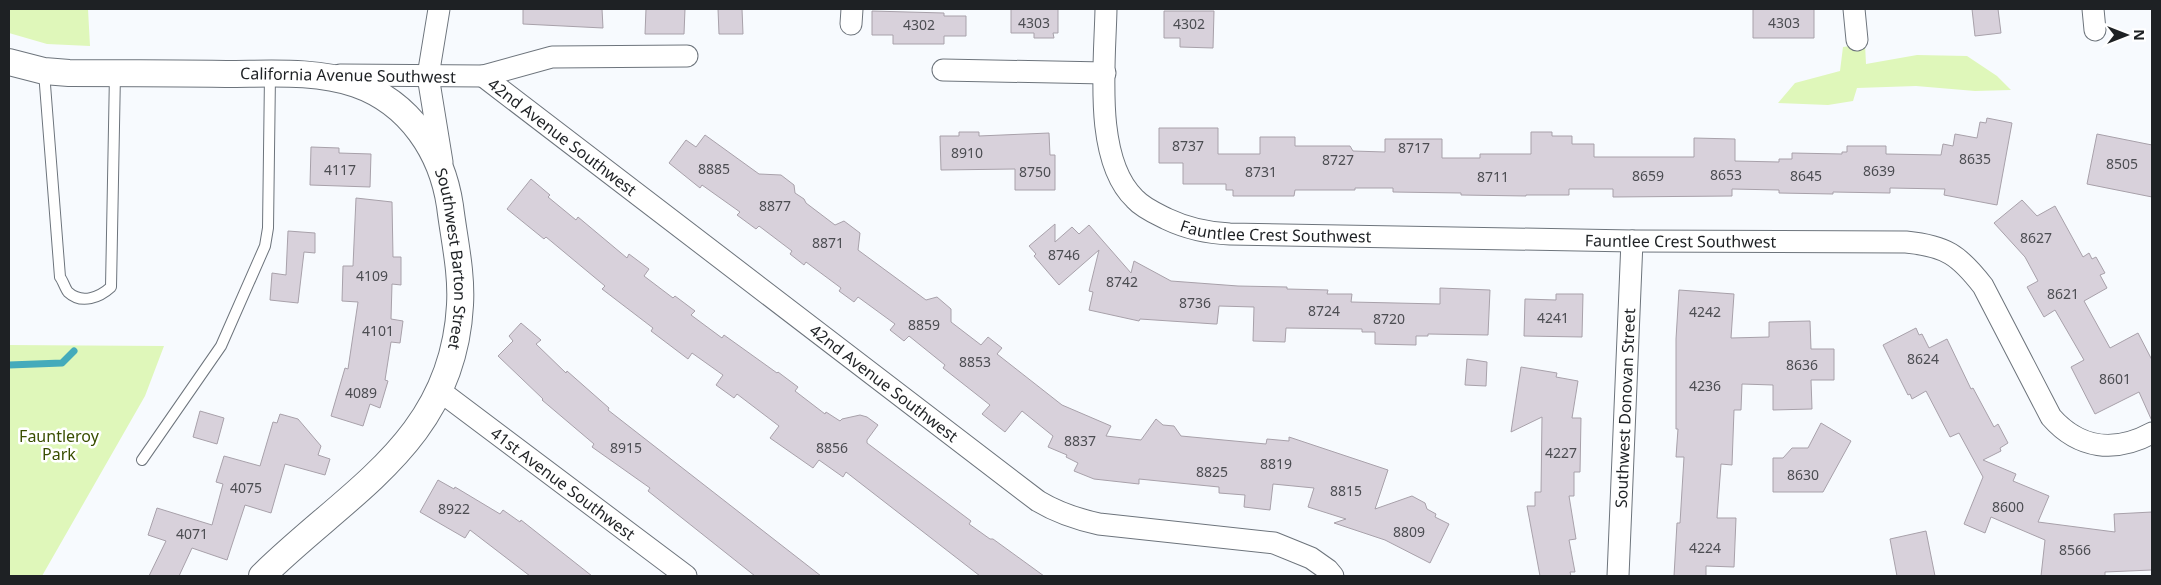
<svg xmlns="http://www.w3.org/2000/svg" width="2161" height="585" font-family="'Noto Sans',sans-serif">
<rect width="100%" height="100%" fill="#f7fafe"/>
<path fill="#dff7ba" d="M9 9H88L90 46 47 44 9 33Z
M1865 44 1866 64 1917 55 1967 56 1997 76 2011 90 1975 91 1916 86 1857 88 1853 101 1828 105 1778 103 1795 83 1840 71 1843 47Z
M9 345 164 346 145 396 42 576H9Z"/>
<g fill="none" stroke-linecap="round" stroke-linejoin="round">
<path stroke="#44abbb" stroke-width="7" d="M9 365 62 363 74 351"/>
</g>
<path fill="#d8d1db" stroke="#a8a1aa" d="M523 9H602L603 28 523 24Z
M646 9H685L684 34H645Z
M718 9H742L743 34H719Z
M1011 9H1058V33H1053L1054 38H1034V33H1011Z
M1753 9H1814V38H1753Z
M1972 9H1998L2001 33 1975 36Z
M872 11 944 13V16H966V36H944V44H893V35H872Z
M1164 11H1214L1213 48 1180 47V38H1164Z
M1987 118 2012 123 1997 205 1944 195 1945 189 1890 188V193L1833 192V194L1779 193V190L1732 189V196L1613 197V189H1569V195H1526V196L1461 195V193L1393 192V188H1355V190H1295L1294 196H1233V190H1226V184H1183V163H1159V128H1218V154H1260V137H1295V146H1350L1353 151 1385 152V139H1442V158H1480V154H1531V132H1552V136H1572V144H1594V157H1694V138L1735 139V161L1779 162V159H1792V153L1842 154V152H1847V146H1886V154L1941 155 1943 144 1953 146 1955 134 1977 138 1980 122 1986 123Z
M959 132H979V136L1049 133 1050 155H1055V190H1015V169L941 170 940 136H959Z
M2097 134 2152 145V197L2087 184Z
M705 135 759 174 781 175 794 185 795 193 804 199 806 203 835 225 844 221 860 233 858 250 926 300 937 297 951 309V322L981 345 988 337 1002 348 997 354 1062 405 1111 426 1106 436 1141 440 1156 419 1163 425 1174 426 1181 436 1266 444 1267 439 1289 441V437L1388 470 1375 509 1412 496 1425 503 1427 509 1436 514 1435 517 1449 524 1430 563 1385 540 1334 523 1346 519 1308 507 1314 488 1273 484 1270 510 1244 507 1245 495 1219 493V487L1139 479V484L1094 479 1074 471 1078 463 1066 457 1067 455 1048 447 1053 436 1022 411 1005 432 982 414 990 405 943 368 945 365 909 336 904 341 890 330 895 324 858 297 854 302 839 291 841 288 806 262 804 265 790 254 792 251 759 226 756 229 737 215 740 212 702 185 700 188 669 163 686 140 696 147Z
M311 147 339 148V153L371 154 370 187 310 185Z
M531 179 550 195 548 197 576 220 578 217 627 258 629 254 649 269 644 276 673 298 675 296 695 311 691 315 722 338 724 335 777 373 778 372 798 387 795 391 825 414 826 412 840 421 842 419 860 415 867 417 878 425 867 440V443L971 521 969 524 990 539H993L1044 576H980L846 472 843 477 819 460 813 468 770 438 779 426 737 394 734 398 716 385 723 375 692 353 688 359 651 331 653 328 602 289 605 286 546 237 544 239 507 209Z
M356 198 392 202 393 257H401V285L392 284 391 319 403 321 400 343 391 342 385 380 388 381 380 408 370 404 363 426 331 416 345 368 348 369 358 302 342 301 343 266H353Z
M2022 200 2037 216 2055 206 2083 257 2089 253 2092 259 2096 257 2105 273 2100 275 2107 288 2084 301 2110 348 2138 333 2152 360V421L2139 392 2095 414 2071 367 2084 360 2055 310 2044 317 2027 287 2038 281 2025 257 1994 223Z
M1055 224V242L1072 227 1079 234 1089 225 1131 273 1134 261 1171 281 1238 286 1287 287V289L1328 290 1327 294H1352L1351 302 1440 304V288L1490 290 1488 335 1428 334V336H1416V345L1375 344V332H1362V329L1286 328 1285 342 1253 341 1254 307 1219 306 1217 324H1215L1140 319 1139 321 1089 310 1093 292 1089 291 1099 250 1059 285 1034 256 1036 254 1029 246Z
M288 231 315 233V253L304 252 298 303 270 300 272 273 286 275Z
M1679 290 1734 294 1731 338 1769 337V322L1810 321 1811 349H1834V380H1811L1812 409 1773 410V385L1742 384 1741 410H1734L1732 465 1721 464 1717 518H1736L1734 567 1706 566V576H1674L1677 523H1680L1684 457H1676L1678 429H1676V339Z
M1556 294H1583L1582 337 1524 336 1525 299 1556 300Z
M521 323 541 340 536 344 566 373 567 371 609 408 608 410 821 576H755L648 491 650 488 592 447 594 444 542 400 543 399 498 356 513 341 509 336Z
M1916 328 1919 335 1922 334 1929 348 1947 339 1971 389 1973 388 1994 427 1998 424 2008 443 2000 448 2001 451 1983 460 2016 474 2013 481 2049 496 2038 522 2115 532 2114 514 2152 512V570L2105 572V576H2041L2045 540 1991 517 1985 533 1964 524 1983 477 1959 433 1950 437 1926 391 1912 399 1910 394 1908 395 1883 345Z
M1467 359 1487 362 1486 386 1465 385Z
M1521 367 1557 373 1556 377 1578 381 1572 418H1581L1580 472H1574V496H1569L1576 539 1569 540 1575 572H1570L1571 576H1540L1527 506H1535V492H1541L1542 417 1511 432Z
M200 411 224 418 217 444 193 437Z
M280 414 298 419 321 446 318 455 330 459 325 475 285 464 271 513 245 505 227 560 192 548 179 576H149L166 541 148 535 157 508 212 525 223 484 216 482 224 456 260 466 273 422 277 423Z
M1821 423 1851 441 1823 492H1773V458H1783L1792 448H1808Z
M438 480 454 489 455 487 500 514 503 510 520 522 521 520 592 576H530L470 530 465 538 420 512Z
M1926 531 1935 576H1897L1890 539Z"/>
<g fill="none" stroke-linecap="round" stroke-linejoin="round">
<g stroke="#6d747c" stroke-width="12">
<path id="service" d="M44 72 60 277C63 281 65 288 68 292 82 305 100 297 111 287L115 73
M142 460 221 346 265 246 268 228 270 75"/>
</g>
<g stroke="#6d747c" stroke-width="23">
<g id="minor">
<path d="M439 9 428 76 442 162"/>
<path id="s1" d="M1106 9C1105 63 1093 159 1135 199 1143 208 1157 214 1167 219 1188 229 1207 233 1230 234L1632 241 1906 242C1946 246 1959 255 1983 286L2051 417C2079 449 2115 453 2152 433"/>
<path d="M1854 9 1857 40"/>
<path d="M2093 9 2095 30"/>
<path d="M851 24 852 9"/>
<path d="M943 70 1105 73"/>
<path d="M340 75 483 76 552 57 687 56"/>
<path id="s2" d="M483 76 1038 501C1058 513 1076 519 1099 524L1274 543 1311 558 1328 570 1333 576"/>
<path id="s3" d="M440 391 686 576"/>
<path id="s4" d="M1618 576 1632 241"/>
</g>
</g>
<g stroke="#6d747c" stroke-width="28">
<g id="tertiary">
<path id="s5" d="M9 62 44 71 69 73C121 73 174 73 226 74 269 74 315 70 356 84 410 103 442 152 450 206 454 239 462 272 460 305 453 441 348 491 262 576"/>
</g>
</g>
<use href="#service" stroke="#fff" stroke-width="10"/>
<use href="#minor" stroke="#fff" stroke-width="21"/>
<use href="#tertiary" stroke="#fff" stroke-width="26"/>
</g>
<g text-anchor="middle" stroke-width="5" stroke-linejoin="round" paint-order="stroke">
<g font-size="14" fill="#4c4d52">
<text x="1034" y="28">4303</text>
<text x="1784" y="28">4303</text>
<text x="1189" y="29">4302</text>
<text x="919" y="30">4302</text>
<text x="1188" y="151">8737</text>
<text x="1414" y="153">8717</text>
<text x="967" y="158">8910</text>
<text x="1975" y="164">8635</text>
<text x="1338" y="165">8727</text>
<text x="2122" y="169">8505</text>
<text x="714" y="174">8885</text>
<text x="340" y="175">4117</text>
<text x="1879" y="176">8639</text>
<text x="1035" y="177">8750</text>
<text x="1261" y="177">8731</text>
<text x="1726" y="180">8653</text>
<text x="1648" y="181">8659</text>
<text x="1806" y="181">8645</text>
<text x="1493" y="182">8711</text>
<text x="775" y="211">8877</text>
<text x="2036" y="243">8627</text>
<text x="828" y="248">8871</text>
<text x="1064" y="260">8746</text>
<text x="372" y="281">4109</text>
<text x="1122" y="287">8742</text>
<text x="2063" y="299">8621</text>
<text x="1195" y="308">8736</text>
<text x="1324" y="316">8724</text>
<text x="1705" y="317">4242</text>
<text x="1553" y="323">4241</text>
<text x="1389" y="324">8720</text>
<text x="924" y="330">8859</text>
<text x="378" y="336">4101</text>
<text x="1923" y="364">8624</text>
<text x="975" y="367">8853</text>
<text x="1802" y="370">8636</text>
<text x="2115" y="384">8601</text>
<text x="1705" y="391">4236</text>
<text x="361" y="398">4089</text>
<text x="1080" y="446">8837</text>
<text x="626" y="453">8915</text>
<text x="832" y="453">8856</text>
<text x="1561" y="458">4227</text>
<text x="1276" y="469">8819</text>
<text x="1212" y="477">8825</text>
<text x="1803" y="480">8630</text>
<text x="246" y="493">4075</text>
<text x="1346" y="496">8815</text>
<text x="2008" y="512">8600</text>
<text x="454" y="514">8922</text>
<text x="1409" y="537">8809</text>
<text x="192" y="539">4071</text>
<text x="1705" y="553">4224</text>
<text x="2075" y="555">8566</text>
</g>
<g font-size="16" fill="#1e2124" stroke="#fff">
<text transform="translate(348 75) rotate(1)" y="6">California Avenue Southwest</text>
<text dy="6" stroke="none"><textPath href="#s2" startOffset="100">42nd Avenue Southwest</textPath></text>
<text dy="6" stroke="none"><textPath href="#s1" startOffset="346">Fauntlee Crest Southwest</textPath></text>
<text dy="6" stroke="none"><textPath href="#s1" startOffset="751">Fauntlee Crest Southwest</textPath></text>
<text dy="6" stroke="none"><textPath href="#s5" startOffset="564">Southwest Barton Street</textPath></text>
<text dy="6" stroke="none"><textPath href="#s2" startOffset="505">42nd Avenue Southwest</textPath></text>
<text dy="6" stroke="none"><textPath href="#s4" startOffset="168">Southwest Donovan Street</textPath></text>
<text dy="6" stroke="none"><textPath href="#s3" startOffset="154">41st Avenue Southwest</textPath></text>
</g>
<g font-size="16" fill="#394e00" stroke="#fff">
<text x="59" y="442">Fauntleroy<tspan x="59" dy="18">Park</tspan></text>
</g>
</g>
<rect width="2161" height="585" fill="none" stroke="#1e2124" stroke-width="20"/>
<g transform="translate(2126 35) rotate(90)" stroke="#ffffff" stroke-width="4" paint-order="stroke">
<path d="M0-4L9 19L0 12L-9 19Z" fill="#1e2124"/>
<text y="-8" font-size="14" font-weight="bold" text-anchor="middle" fill="#1e2124">N</text>
</g>
</svg>
